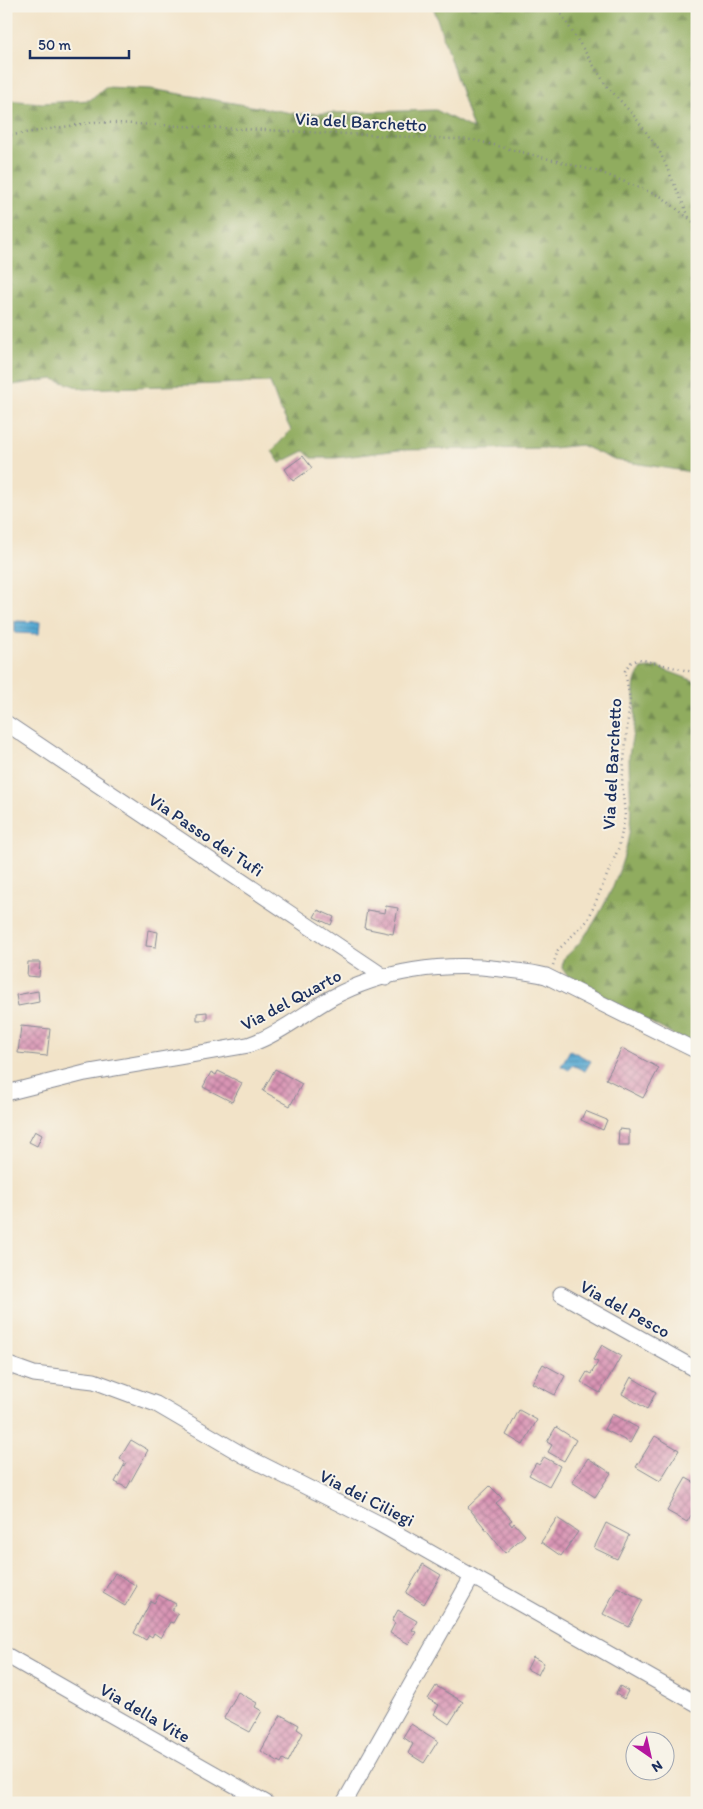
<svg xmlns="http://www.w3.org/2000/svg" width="703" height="1809" font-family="Itim,sans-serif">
<defs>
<pattern id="forest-firs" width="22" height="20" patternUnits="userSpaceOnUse" patternTransform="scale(1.25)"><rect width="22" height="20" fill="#90ac5f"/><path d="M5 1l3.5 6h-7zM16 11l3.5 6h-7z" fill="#758c52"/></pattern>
<pattern id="water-rules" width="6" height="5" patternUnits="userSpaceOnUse" patternTransform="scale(1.25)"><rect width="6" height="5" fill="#57a8d1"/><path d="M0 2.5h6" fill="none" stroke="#4789ad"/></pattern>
<pattern id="building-cross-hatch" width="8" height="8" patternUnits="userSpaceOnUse" patternTransform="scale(1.25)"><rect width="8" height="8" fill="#d994b4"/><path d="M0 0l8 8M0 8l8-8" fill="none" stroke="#af7996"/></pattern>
</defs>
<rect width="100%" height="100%" fill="#f7f3e8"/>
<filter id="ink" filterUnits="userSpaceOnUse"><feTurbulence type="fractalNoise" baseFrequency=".02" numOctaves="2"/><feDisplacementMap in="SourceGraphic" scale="10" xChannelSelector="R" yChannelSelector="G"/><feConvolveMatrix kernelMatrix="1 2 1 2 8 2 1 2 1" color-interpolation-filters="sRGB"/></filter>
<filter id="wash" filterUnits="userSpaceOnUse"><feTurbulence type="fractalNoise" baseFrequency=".0096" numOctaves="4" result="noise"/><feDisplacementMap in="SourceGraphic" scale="20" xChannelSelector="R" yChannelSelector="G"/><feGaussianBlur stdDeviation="1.12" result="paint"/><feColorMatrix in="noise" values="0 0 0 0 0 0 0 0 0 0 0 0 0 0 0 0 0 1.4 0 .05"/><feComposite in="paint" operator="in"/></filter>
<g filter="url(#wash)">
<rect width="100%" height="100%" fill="#f2e3c8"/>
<path fill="url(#forest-firs)" stroke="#566e5e" d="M433 6H697V473L614 460 581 445 553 448 399 450 336 458H312L304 451 280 463 272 451 291 430 279 407 270 382 84 389 53 379 6 386V140L12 137 6 131V100L42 103 90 100 105 87 151 89 298 114 436 110 473 129Z
M657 667 697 682V1048L568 977 562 968 563 959C593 935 619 881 627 844 634 816 629 786 629 757 630 745 634 732 635 719 636 702 629 682 642 669Z"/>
<path fill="url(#water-rules)" stroke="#396c98" d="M15 621 40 622 39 634 15 633Z
M570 1050 591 1061 585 1071 572 1065 569 1070 561 1066Z"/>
<g id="blocks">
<path fill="url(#building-cross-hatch)" d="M303 456 312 468 293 481 285 469Z
M386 906 398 908 393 934 364 928 367 910 385 913Z
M318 910 334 917 331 925 314 917Z
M148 930 158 932 156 947 146 946Z
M28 962H40L39 977 27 976Z
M38 991 39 1002 18 1006 16 995Z
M207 1012V1020H197V1013Z
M21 1026 50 1029 47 1056 18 1053Z
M622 1048 659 1068 643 1098 606 1079Z
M275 1069 302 1084 290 1106 263 1091Z
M218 1071 242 1083 232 1102 203 1087 211 1072 216 1075Z
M585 1111 607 1120 603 1130 581 1120Z
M619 1129 629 1130V1145H618Z
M35 1131 42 1135 37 1146 29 1142Z
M602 1345 621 1356 600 1393 581 1382 587 1372 591 1374 598 1362 593 1360Z
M543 1364 565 1376 555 1395 532 1383Z
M631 1377 656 1392 647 1409 622 1394Z
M519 1410 537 1420 523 1445 506 1435Z
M612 1414 638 1428 630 1443 604 1429Z
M556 1427 576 1440 564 1461 548 1452 552 1445 547 1442Z
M655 1436 679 1450 660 1481 636 1467Z
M131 1440 148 1450 127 1488 115 1482 126 1462 120 1458Z
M544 1457 560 1466 549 1486 529 1475 536 1463 539 1465Z
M588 1458 611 1473 595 1497 572 1482Z
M686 1478 697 1484V1505L687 1522 667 1511Z
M490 1486 502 1498 496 1503 512 1520 509 1522 512 1526 514 1523 525 1535 505 1553 468 1507Z
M557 1518 578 1532 561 1556 541 1542Z
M606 1523 629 1535 617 1559 594 1548Z
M423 1564 441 1575 424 1604 406 1593Z
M115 1573 137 1586 125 1606 103 1593Z
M617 1587 643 1600 629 1627 603 1614Z
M159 1595 176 1604 172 1610 178 1614 173 1623 170 1622 161 1638 154 1633 152 1637 149 1635 146 1640 134 1633 151 1601 154 1603Z
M398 1610 417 1621 412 1630 416 1632 409 1644 390 1633 395 1623 392 1621Z
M533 1657 544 1663 538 1675 527 1669Z
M436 1686 463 1702 449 1724 434 1714 439 1705 428 1699Z
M620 1686 628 1691 624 1699 616 1694Z
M238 1692 257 1703 255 1707 262 1711 250 1732 224 1718Z
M281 1715 299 1725 297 1729 303 1733 288 1762 283 1759 281 1763 261 1751Z
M411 1724 438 1741 424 1763 408 1753 413 1744 403 1737Z"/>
</g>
</g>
<g filter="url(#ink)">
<use href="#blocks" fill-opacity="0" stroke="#868993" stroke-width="1"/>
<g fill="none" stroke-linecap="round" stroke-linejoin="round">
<g stroke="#868993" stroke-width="17">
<path id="minor" d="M6 723 386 978
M6 1093 85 1073 248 1045C278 1035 303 1014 331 998 383 970 443 962 501 969 517 971 532 972 546 976L697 1051
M561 1294 697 1370
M6 1364 34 1374 94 1381 156 1404 243 1455 378 1523 697 1704
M6 1655 266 1803
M344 1803 472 1577"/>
</g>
<path stroke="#868993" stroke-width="2.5" stroke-dasharray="1 4" stroke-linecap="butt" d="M556 6 606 85 635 117 659 150 689 217
M6 136 95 122 474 140 600 172 662 197 697 225
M553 965 558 950 588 920 619 847 625 816 622 782 630 699 625 671 630 663 639 659 697 673"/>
<use href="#minor" stroke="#fff" stroke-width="15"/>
</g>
</g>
<g text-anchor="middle" stroke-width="4" stroke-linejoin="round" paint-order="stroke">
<g font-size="18" fill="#1b2f5e" stroke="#f7f3e8">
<text transform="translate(361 122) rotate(3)" y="6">Via del Barchetto</text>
<text transform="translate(612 764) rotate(-87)" y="6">Via del Barchetto</text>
<text transform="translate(206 835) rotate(34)" y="6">Via Passo dei Tufi</text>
<text transform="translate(291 1000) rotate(-28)" y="6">Via del Quarto</text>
<text transform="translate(625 1309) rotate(29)" y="6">Via del Pesco</text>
<text transform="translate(367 1498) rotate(27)" y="6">Via dei Ciliegi</text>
<text transform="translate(145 1713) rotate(30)" y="6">Via della Vite</text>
</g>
</g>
<rect width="703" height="1809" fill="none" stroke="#f7f3e8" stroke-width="25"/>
<g transform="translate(650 1756) rotate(146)"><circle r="24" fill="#f7f3e8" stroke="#9fa5b1"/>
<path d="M0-4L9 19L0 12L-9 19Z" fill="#b5179e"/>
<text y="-8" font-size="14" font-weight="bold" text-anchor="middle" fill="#1b2f5e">N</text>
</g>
<path d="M30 50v8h99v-8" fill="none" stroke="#1b2f5e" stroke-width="2.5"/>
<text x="38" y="50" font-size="15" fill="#1b2f5e" stroke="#f7f3e8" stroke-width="4" paint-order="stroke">50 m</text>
</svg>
